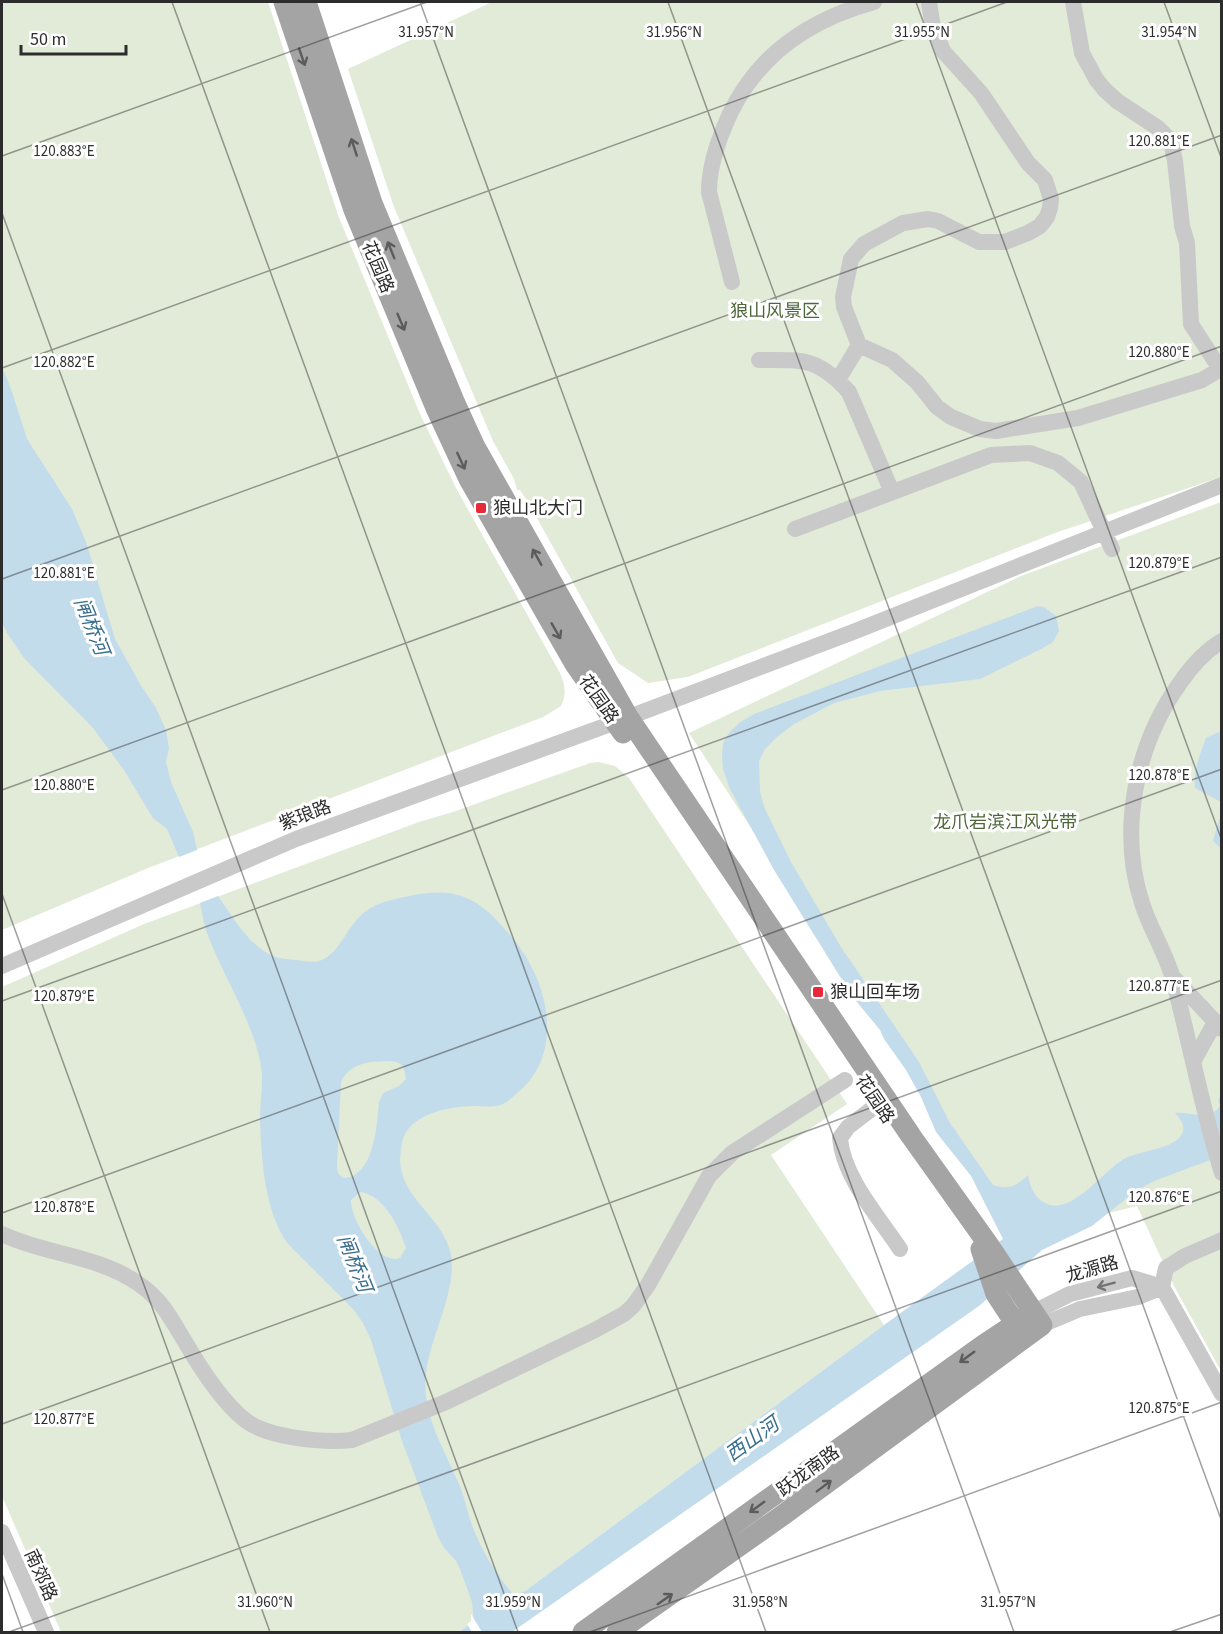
<svg xmlns="http://www.w3.org/2000/svg" width="1223" height="1634" font-family="'Source Sans 3','Noto Sans SC',sans-serif">
<rect width="100%" height="100%" fill="#fff"/>
<path fill="#e2ead8" d="M2 2H268L338 215 420 414 457 490 560 673C565 685 567 693 561 706L543 717 148 868 2 930Z
M492 2H1221V477L1055 533 688 677 648 683 618 663 534 513 526 515 523 505 528 502 520 490H517L514 479 493 441 394 207 348 69Z
M1221 502V1371L1174 1286 1137 1206 1056 1226 1028 1239 857 990 689 733 1021 576Z
M598 762 615 766 629 778 847 1104 771 1155 884 1325 525 1591 459 1632H61L2 1496V987L144 924 419 822 453 812 590 763Z"/>
<path fill="#c3dceb" fill-rule="evenodd" d="M2 366 12 392 27 439 72 509 86 542 115 639 140 684 156 708 166 730 169 748 166 762 171 782 193 832 197 850 179 857 167 829 153 818 124 770 93 728 24 658 7 633 2 622Z
M1038 606 1044 607 1056 616 1059 631 1053 642 1041 649 980 679 880 691 834 703 794 724 777 737 765 749 759 761 760 792 765 809 791 862 841 947 919 1062 950 1123 993 1185C1008 1190 1017 1186 1028 1175 1030 1188 1035 1199 1047 1204 1072 1215 1104 1170 1124 1159 1139 1151 1170 1149 1180 1137 1187 1128 1182 1121 1175 1113 1193 1111 1207 1123 1220 1106L1218 1100 1221 1095V1156L1154 1181 1137 1190 1092 1226 1042 1250 979 1306 512 1632H459L474 1622 472 1602 460 1569 456 1561 444 1548 438 1537 402 1441 371 1340 363 1323 354 1310 288 1244C264 1211 261 1156 260 1116 260 1099 264 1083 261 1066 252 1017 222 976 206 930 203 921 202 912 200 903L218 896C233 917 248 945 273 956 280 959 288 959 296 960 305 961 315 964 324 959 342 949 348 924 366 911 378 902 395 899 409 896 451 887 475 895 502 926 513 938 523 950 530 964 551 1002 557 1055 523 1088 517 1093 511 1099 505 1103 496 1108 486 1106 476 1106 453 1106 415 1112 404 1136 401 1143 401 1152 400 1159 400 1199 444 1217 451 1255 457 1292 430 1336 426 1374 421 1415 446 1452 461 1489 466 1502 468 1515 473 1528 482 1551 496 1574 512 1593L517 1594 525 1591 884 1325 1003 1239 971 1176 936 1132 921 1097 906 1070 884 1039 880 1030 852 996 774 870 730 789 723 769 722 756 723 743 729 733 739 723 754 714ZM391 1061C404 1063 404 1067 406 1079L399 1086 383 1093 379 1102C377 1125 374 1178 343 1178L338 1173 337 1167 341 1081C353 1061 369 1062 391 1061ZM360 1192C383 1194 400 1228 406 1248L400 1258C379 1266 350 1219 351 1200Z
M1221 731V802L1195 788C1193 771 1200 754 1206 738Z
M1221 814V849L1213 841Z"/>
<path fill="#fff" d="M471 1614 482 1632H472L467 1624 471 1621Z"/>
<g fill="none" stroke-linecap="round" stroke-linejoin="round">
<path stroke="#c9c9c9" stroke-width="16" d="M929 2 932 22 943 51 981 93 1028 163 1045 180 1051 199 1050 208 1047 217 1040 226 1028 233 1005 242H979L938 221 928 219 903 223 864 244 851 259 843 297 844 307 859 345 892 360 917 382 937 407 951 417 980 429 996 431 1078 418 1202 380 1222 368
M1073 2 1082 53 1096 79 1104 89 1117 101 1158 128 1166 136 1172 147 1175 161 1182 226 1187 243 1191 324 1220 369
M732 282 709 192C709 170 715 150 723 130 750 60 804 21 874 2
M759 360C803 360 817 357 849 392L892 492
M838 380 859 345
M795 529 991 455 1030 453 1058 463 1081 482 1112 549
M1222 641C1205 651 1191 667 1180 683 1136 744 1118 830 1142 903 1150 929 1166 953 1173 979 1190 1043 1202 1109 1222 1173
M2 966 296 839 616 722 853 632 1222 485
M1175 979 1222 1029
M1193 1062 1214 1024
M886 1098 848 1127 840 1138C843 1177 878 1216 900 1249
M2 1234C46 1255 98 1255 139 1284 162 1300 170 1317 184 1340 199 1366 222 1402 245 1420 267 1438 324 1443 352 1440L446 1402 595 1330 624 1314 633 1306 648 1285 709 1176 732 1153 845 1080
M1162 1287 1166 1268 1185 1256 1222 1240
M1034 1312 1070 1294 1132 1278 1162 1287 1222 1394
M1042 1325 1080 1309 1138 1297 1162 1287
M2 1532 46 1632"/>
<path stroke="#a4a4a4" stroke-width="21" d="M284 2 354 210 436 408 469 479 575 664 623 733
M306 2 372 203 454 401 475 447 628 717 911 1136 988 1244 1042 1325 783 1515 617 1632
M981 1249 996 1294 1015 1323 1026 1335
M583 1632 982 1346 1027 1316"/>
</g>
<defs><path id="oneway-shaft" d="M-6 0H5M1.5-3L5.5 0L1.5 3" fill="none" stroke-width="1.6" stroke-linecap="round" stroke-linejoin="round" transform="scale(1.5)"/></defs>
<g stroke="#5c5c5c">
<use href="#oneway-shaft" transform="translate(302 57) rotate(71)"/>
<use href="#oneway-shaft" transform="translate(354 147) rotate(-108)"/>
<use href="#oneway-shaft" transform="translate(391 250) rotate(-112)"/>
<use href="#oneway-shaft" transform="translate(401 322) rotate(67)"/>
<use href="#oneway-shaft" transform="translate(461 461) rotate(65)"/>
<use href="#oneway-shaft" transform="translate(537 557) rotate(-119)"/>
<use href="#oneway-shaft" transform="translate(556 631) rotate(60)"/>
<use href="#oneway-shaft" transform="translate(967 1357) rotate(144)"/>
<use href="#oneway-shaft" transform="translate(824 1486) rotate(-37)"/>
<use href="#oneway-shaft" transform="translate(757 1507) rotate(144)"/>
<use href="#oneway-shaft" transform="translate(665 1599) rotate(-35)"/>
</g>
<use stroke="#737373" href="#oneway-shaft" transform="translate(1106 1285) rotate(165)"/>
<path fill="none" stroke="#2c2c2c" stroke-width="1.5" stroke-opacity="0.45" d="M172 2 766 1632M420 2 1014 1632M668 2 1222 1522M916 2 1222 841M1164 2 1222 160M2 156 427 2M2 213 518 1632M2 368 1007 2M2 579 1222 135M2 790 1222 346M2 894 270 1632M2 1001 1222 557M2 1213 1222 769M2 1424 1222 980M2 1574 23 1632M9 1632 1222 1191M590 1632 1222 1402M1170 1632 1222 1614"/>
<g fill="#e7293a" stroke="#fff" stroke-width="2">
<rect x="475" y="502" width="12" height="12" rx="3"/>
<rect x="812" y="986" width="12" height="12" rx="3"/>
</g>
<g text-anchor="middle" stroke-width="6" stroke-linejoin="round" paint-order="stroke">
<g font-size="18" fill="#2c2c2c" stroke="#fff">
<text transform="translate(378 267) rotate(67)" y="6">花园路</text>
<text transform="translate(599 699) rotate(55)" y="6">花园路</text>
<text transform="translate(305 815) rotate(-21)" y="6">紫琅路</text>
<text transform="translate(875 1099) rotate(56)" y="6">花园路</text>
<text transform="translate(1092 1269) rotate(-16)" y="6">龙源路</text>
<text transform="translate(808 1471) rotate(-36)" y="6">跃龙南路</text>
<text transform="translate(41 1575) rotate(66)" y="6">南郊路</text>
</g>
<g font-size="18" fill="#4f6739" stroke="#fff">
<text x="775" y="317">狼山风景区</text>
<text x="1005" y="828">龙爪岩滨江风光带</text>
</g>
<g font-size="18" fill="#2c2c2c" stroke="#fff" text-anchor="start">
<text x="493" y="514">狼山北大门</text>
<text x="830" y="998">狼山回车场</text>
</g>
<g font-size="20" font-style="italic" fill="#396e8e" stroke="#fff">
<text transform="translate(92 626) rotate(68)" y="7">闸桥河</text>
<text transform="translate(355 1263) rotate(68)" y="7">闸桥河</text>
<text transform="translate(752 1439) rotate(-36)" y="7">西山河</text>
</g>
</g>
<g font-size="15" text-anchor="middle" fill="#2c2c2c" stroke="#fff" stroke-width="6" stroke-linejoin="round" paint-order="stroke">
<text x="426" y="37">31.957°N</text>
<text x="674" y="37">31.956°N</text>
<text x="922" y="37">31.955°N</text>
<text x="1169" y="37">31.954°N</text>
<text x="1159" y="146">120.881°E</text>
<text x="64" y="156">120.883°E</text>
<text x="1159" y="357">120.880°E</text>
<text x="64" y="367">120.882°E</text>
<text x="1159" y="568">120.879°E</text>
<text x="64" y="578">120.881°E</text>
<text x="1159" y="780">120.878°E</text>
<text x="64" y="790">120.880°E</text>
<text x="1159" y="991">120.877°E</text>
<text x="64" y="1001">120.879°E</text>
<text x="1159" y="1202">120.876°E</text>
<text x="64" y="1212">120.878°E</text>
<text x="1159" y="1413">120.875°E</text>
<text x="64" y="1424">120.877°E</text>
<text x="265" y="1607">31.960°N</text>
<text x="513" y="1607">31.959°N</text>
<text x="760" y="1607">31.958°N</text>
<text x="1008" y="1607">31.957°N</text>
</g>
<rect width="1223" height="1634" fill="none" stroke="#2c2c2c" stroke-width="6"/>
<path d="M21 45v9h105v-9" fill="none" stroke="#2c2c2c" stroke-width="3"/>
<text x="30" y="45" font-size="18" fill="#2c2c2c" stroke="#ffffff" stroke-width="4.5" paint-order="stroke">50 m</text>
</svg>
